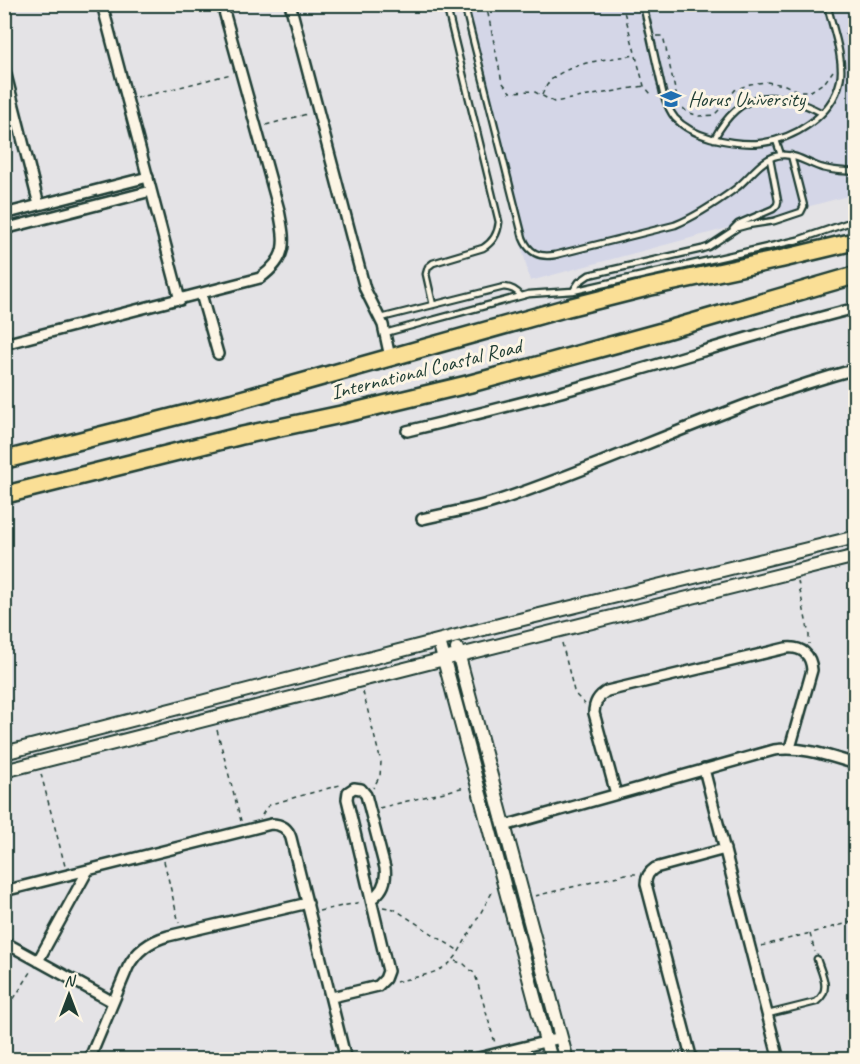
<svg xmlns="http://www.w3.org/2000/svg" width="860" height="1064" font-family="Caveat,sans-serif">
<rect width="100%" height="100%" fill="#e4e3e6"/>
<filter id="ink" filterUnits="userSpaceOnUse"><feTurbulence type="fractalNoise" baseFrequency=".0167" numOctaves="2"/><feDisplacementMap in="SourceGraphic" scale="12" xChannelSelector="R" yChannelSelector="G"/><feConvolveMatrix kernelMatrix="1 2 1 2 8 2 1 2 1" color-interpolation-filters="sRGB"/></filter>
<g filter="url(#ink)">
<path fill="#d4d6e7" d="M463 5H855V194L530 281Z"/>
<g fill="none" stroke-linecap="round" stroke-linejoin="round">
<g stroke="#1f3d34" stroke-width="9">
<path id="lane" d="M464 4 523 238C529 253 539 258 555 255L675 225C697 216 716 203 735 189 750 178 763 155 783 155 797 154 810 165 823 168 833 171 845 171 856 172
M643 4 663 93C666 102 669 111 675 118 685 129 697 134 711 138 727 142 744 145 761 143 794 139 832 116 840 81 845 60 832 26 827 4
M714 139C741 88 776 89 822 113
M776 140 781 155
M733 229 738 224 773 209 777 205 778 201 770 159
M573 291 579 282 589 275 702 249 708 247 737 228 748 225 774 221 801 212 804 206 791 155
M433 305 426 274 428 267 433 263 483 248C493 242 498 233 499 222L446 4
M381 318 504 287C512 288 516 290 521 296
M385 333 529 294 573 291 763 248 798 240 856 220
M768 1014 816 1002C832 990 822 975 817 959"/>
</g>
<g stroke="#1f3d34" stroke-width="14">
<path id="street" d="M102 4 180 300
M290 4 365 289 383 325 390 357
M4 67 39 205
M4 214 148 177
M4 229 151 191
M201 294 218 354
M4 344 260 278C289 257 285 242 279 210L222 4
M407 431C470 416 534 400 597 382 683 358 768 330 856 308
M422 519C447 513 473 509 497 501 618 461 732 402 856 369
M704 769 779 1060
M616 794 594 713C594 703 598 696 607 691L786 648C802 646 811 655 812 670L790 748
M504 826 774 750C803 746 828 756 856 764
M4 891 271 824C281 824 288 828 291 838L346 1060
M4 942 113 1002
M38 961 88 870
M332 997 378 986 385 979 388 971 347 799 348 792 354 788 361 789 366 795 385 868C387 882 382 892 371 899
M89 1060 128 967C137 950 150 941 168 936L308 903
M470 1060 561 1038
M692 1060 646 884C646 876 649 872 655 868L725 849"/>
</g>
<g stroke="#1f3d34" stroke-width="16">
<path id="secondary" d="M439 641 551 1060
M457 649 567 1060
M4 753 503 624 856 537
M4 771 444 659 856 556"/>
</g>
<g stroke="#1f3d34" stroke-width="21">
<path id="highway" d="M4 460 232 402 566 308 649 287 781 259 856 241
M4 495 240 436 348 413 469 384 660 332 856 275"/>
</g>
<path stroke="#1f3d34" stroke-width="1.5" stroke-dasharray="4.5 4.5" stroke-linecap="butt" d="M486 4 502 82 510 92 533 91 554 102 644 86
M622 4 644 86 651 94H654
M818 4 820 11
M844 34 856 31
M657 36H662L664 40 678 103 687 112 699 116 714 115 724 105 735 90 750 84 767 82 785 85 798 91H811L825 82 833 71
M542 95C545 88 549 80 556 76 578 61 609 59 636 55
M137 98 231 74
M266 125 307 114
M798 581 809 635V644
M562 643 574 691 577 696 585 704
M363 692 381 762 380 776 373 788
M217 730 241 821
M41 774 65 866
M379 808 465 787
M262 815 267 807 271 804 340 785
M164 861 179 923
M535 896 626 874H638
M383 907 394 909 459 951
M319 911 361 902
M810 934 815 952
M761 946 856 921
M455 961 464 964 475 974 495 1043
M396 982C417 976 443 975 457 955L494 889
M4 1014 33 969"/>
<use href="#lane" stroke="#fcf5e5" stroke-width="4.5"/>
<use href="#street" stroke="#fcf5e5" stroke-width="9"/>
<use href="#secondary" stroke="#fcf5e5" stroke-width="12"/>
<use href="#highway" stroke="#fadf96" stroke-width="16"/>
</g>
</g>
<defs>
<g id="university-bare" transform="scale(1.62)"><path d="M0-5L7-2L0 1L-7-2ZM-4 1L0 2.5L4 1V4Q0 6-4 4Z" fill="#1f6fb2" stroke="#fcf5e5" stroke-width="2.5" paint-order="stroke"/></g>
</defs>
<g fill-rule="evenodd">
<use href="#university-bare" x="671" y="99"/>
</g>
<g text-anchor="middle" stroke-width="6" stroke-linejoin="round" paint-order="stroke">
<g font-size="21" fill="#1f3d34" stroke="#fcf5e5" text-anchor="start">
<text x="688" y="106">Horus University</text>
</g>
<g font-size="21" fill="#1f3d34" stroke="#fcf5e5">
<text transform="translate(426 369) rotate(-14)" y="7">International Coastal Road</text>
</g>
</g>
<rect width="860" height="1064" fill="none" stroke="#fcf5e5" stroke-width="24"/>
<rect x="12" y="12" width="836" height="1040" fill="none" stroke="#1f3d34" stroke-width="2" filter="url(#ink)"/>
<g transform="translate(69 995)" stroke="#fcf5e5" stroke-width="4.5" paint-order="stroke">
<path d="M0-4.5L10 22L0 15L-10 22Z" fill="#1f3d34"/>
<text y="-9" font-size="16" font-weight="bold" text-anchor="middle" fill="#1f3d34">N</text>
</g>
</svg>
